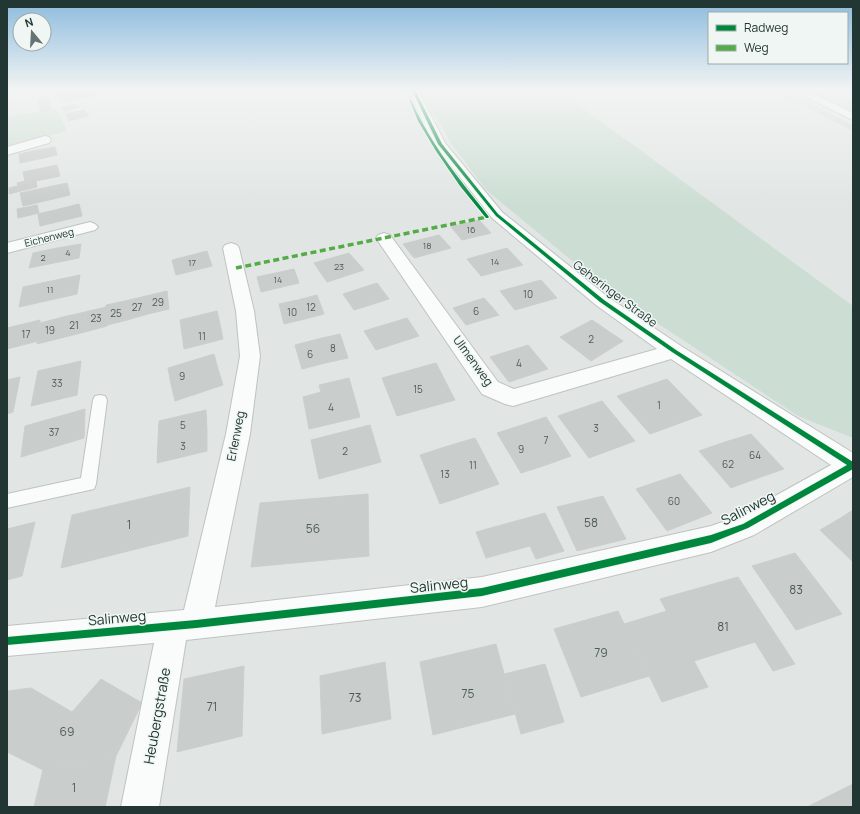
<svg xmlns="http://www.w3.org/2000/svg" width="860" height="814" font-family="Manrope,sans-serif">
<rect width="100%" height="100%" fill="#e1e6e4"/>
<path fill="#ccded3" d="M420 90H558L853 306V438L798 416 610 292 486 190 451 143Z
M771 90H784L853 125V131Z
M808 90H829L853 102V112Z
M56 108 67 131 7 147V117Z"/>
<path fill="#c9cdcc" stroke="#cacfcd" d="M62 90H101L92 92 95 94 65 102 53 92Z
M48 98 52 110 41 112 38 100Z
M73 104 79 107 66 111 61 108Z
M84 110 89 116 69 121 65 114Z
M55 147 57 155 39 159 37 150Z
M37 150 39 159 20 163 19 154Z
M57 165 60 176 36 181 37 187 9 194V188L18 186 17 183 25 181 23 172Z
M67 183 70 195 23 206 20 193Z
M79 204 82 216 61 221 59 209Z
M37 205 39 213 18 218 17 209Z
M59 209 61 221 40 226 38 214Z
M479 220 491 233 462 240 451 227Z
M439 235 451 248 414 258 403 244Z
M81 244 79 258 54 263 57 248Z
M57 248 54 263 29 268 33 253Z
M507 248 523 265 481 276 467 259Z
M207 251 212 266 176 275 172 260Z
M349 253 364 270 327 282 314 263Z
M294 269 299 283 261 292 257 277Z
M80 275 77 294 19 307 23 287Z
M541 280 557 298 515 310 500 291Z
M377 283 389 299 354 310 343 294Z
M167 291 169 309 148 314 146 296Z
M317 295 324 314 305 319 298 300Z
M146 296 148 314 127 320 125 301Z
M484 298 499 315 466 325 453 308Z
M298 300 305 319 284 324 279 304Z
M125 301 127 320 107 325 106 305Z
M106 307 107 326 85 332V312Z
M217 311 220 324 182 334 180 320Z
M85 312V332L61 338 63 317Z
M63 317 61 338 37 344 40 323Z
M407 318 419 336 376 350 364 331Z
M40 320 38 341 11 348 15 326Z
M592 320 623 341 591 361 560 337Z
M220 324 223 339 184 349 182 334Z
M15 326 11 348 7 349V328Z
M340 334 348 358 325 363 318 339Z
M318 339 325 363 302 369 295 345Z
M528 345 548 369 509 382 490 357Z
M214 354 218 369 171 384 168 368Z
M81 361 77 395 31 406 38 371Z
M436 363 455 400 397 416 382 378Z
M218 369 223 385 175 401 171 384Z
M20 377 13 412 7 414V380Z
M349 378 360 417 309 429 303 397 321 392 319 385Z
M667 379 702 415 650 434 617 396Z
M602 401 635 441 589 458 558 416Z
M85 409 84 438 21 457 25 426Z
M206 410 207 430 158 441 159 421Z
M546 417 571 456 546 465 522 425Z
M370 425 381 462 319 479 311 440Z
M522 425 546 465 521 473 497 433Z
M207 430V451L157 463 158 441Z
M751 434 784 469 758 478 725 442Z
M475 438 499 484 470 494 448 446Z
M725 442 758 478 731 488 699 451Z
M448 446 470 494 440 504 420 455Z
M680 474 712 513 667 531 636 489Z
M190 487 188 536 61 568 72 515Z
M368 494 369 556 251 567 260 503Z
M603 496 626 539 577 551 557 507Z
M853 510V532L839 519Z
M545 513 564 551 536 559 530 546 486 558 476 532Z
M839 519 853 532V562L820 530Z
M35 522 22 576 7 580V529Z
M795 553 842 614 796 630 752 566Z
M738 577 795 664 773 671 755 642 694 661 660 599Z
M618 611 649 676 581 697 554 629Z
M667 611 708 687 662 702 624 624Z
M496 644 515 714 433 735 420 662Z
M385 662 391 719 322 734 320 676Z
M545 664 564 722 521 734 504 674Z
M244 666 242 736 177 752 184 679Z
M101 679 142 703 116 756 43 770 7 752V691L31 688 72 712Z
M116 756 105 807H34L43 770Z
M853 784V807H807Z"/>
<g fill="none" stroke-linecap="round" stroke-linejoin="round">
<g stroke="#bec3c1" stroke-width="2">
<path id="service" d="M100 395 105 396 107 400 96 484 94 489 7 508V494L81 478 93 400 95 396Z"/>
</g>
<g stroke="#bec3c1" stroke-width="2">
<path id="minor" d="M408 90H418L445 143 502 212 608 297 681 346 853 453V477L754 535 711 552 482 607 186 640 159 807H121L154 643 7 656V626L184 610 226 434 240 356 236 311 223 248 225 245 231 243 237 245 239 248 254 311 260 356 250 434 215 607 482 577 711 526 737 517 831 465 671 359 513 406 505 404 482 394 376 238 378 235 384 233 390 235 498 382 514 389 657 349 596 305 492 218 434 144Z
M45 136 49 137 51 140 49 143 7 155V147Z
M90 222 95 224 98 227 95 230 7 253V243Z"/>
</g>
<g stroke="#bec4c2" stroke-width="2">
<path id="secondary" d="M792 90H806L853 113V120Z"/>
</g>
<use href="#service" fill="#fafbfb" fill-rule="evenodd"/>
<use href="#minor" fill="#fafbfb" fill-rule="evenodd"/>
<use href="#secondary" fill="#fafbfb" fill-rule="evenodd"/>
<path stroke="#53ac45" stroke-width="3.5" stroke-dasharray="6 3.5" stroke-linecap="butt" d="M236 268 487 217 485 215"/>
<g stroke="#eff6f3" stroke-width="2">
<path id="cycleway" d="M412 90H415L442 144 498 214 604 300 676 350 853 462V469L748 528 711 543 482 596 196 628 7 645V637L196 620 482 588 711 535 743 524 847 465 672 352 600 302 496 216 438 144Z
M409 99 411 100C425 131 443 158 464 185 472 196 481 206 489 217L488 218H486L460 186 436 151 418 121Z"/>
</g>
<use href="#cycleway" fill="#00873e" fill-rule="evenodd"/>
</g>
<linearGradient id="sky" x2="0" y2="1"><stop stop-color="#8dbbde"/><stop offset="0.44" stop-color="#f2f4f3"/><stop offset="1" stop-color="#f2f4f3" stop-opacity="0"/></linearGradient>
<rect width="860" height="204" fill="url(#sky)"/>
<g text-anchor="middle" stroke-width="3" stroke-linejoin="round" paint-order="stroke">
<g font-size="9" fill="#4c5c5a">
<text x="471" y="233">16</text>
<text x="427" y="249">18</text>
<text x="68" y="256">4</text>
<text x="43" y="261">2</text>
<text x="495" y="265">14</text>
<text x="192" y="266">17</text>
<text x="339" y="270">23</text>
<text x="278" y="283">14</text>
<text x="50" y="293">11</text>
</g>
<g font-size="10" fill="#223633" stroke="#eff6f3">
<text transform="translate(49 237) rotate(-14)" y="4">Eichenweg</text>
</g>
<g font-size="10" fill="#4c5c5a">
<text x="528" y="298">10</text>
<text x="158" y="306">29</text>
<text x="137" y="311">27</text>
<text x="311" y="311">12</text>
<text x="476" y="315">6</text>
<text x="292" y="316">10</text>
<text x="116" y="317">25</text>
<text x="96" y="322">23</text>
<text x="74" y="329">21</text>
<text x="50" y="334">19</text>
<text x="26" y="338">17</text>
<text x="202" y="340">11</text>
<text x="591" y="343">2</text>
<text x="333" y="352">8</text>
<text x="310" y="358">6</text>
<text x="519" y="367">4</text>
<text x="182" y="380">9</text>
<text x="57" y="387">33</text>
<text x="418" y="393">15</text>
<text x="659" y="409">1</text>
<text x="331" y="411">4</text>
<text x="183" y="429">5</text>
<text x="596" y="432">3</text>
<text x="54" y="436">37</text>
<text x="546" y="444">7</text>
<text x="183" y="450">3</text>
<text x="521" y="453">9</text>
<text x="345" y="455">2</text>
<text x="755" y="459">64</text>
<text x="728" y="468">62</text>
<text x="473" y="469">11</text>
<text x="445" y="478">13</text>
<text x="674" y="505">60</text>
</g>
<g font-size="12" fill="#223633" stroke="#eff6f3">
<text transform="translate(615 294) rotate(37)" y="4">Geheringer Straße</text>
<text transform="translate(473 361) rotate(54)" y="4">Ulmenweg</text>
<text transform="translate(236 436) rotate(-79)" y="4">Erlenweg</text>
</g>
<g font-size="12" fill="#4c5c5a">
<text x="591" y="527">58</text>
<text x="129" y="529">1</text>
<text x="313" y="533">56</text>
<text x="796" y="594">83</text>
<text x="723" y="631">81</text>
<text x="601" y="657">79</text>
<text x="468" y="698">75</text>
<text x="355" y="702">73</text>
<text x="212" y="711">71</text>
<text x="67" y="736">69</text>
<text x="74" y="792">1</text>
</g>
<g font-size="14" fill="#223633" stroke="#eff6f3">
<text transform="translate(748 508) rotate(-27)" y="5">Salinweg</text>
<text transform="translate(439 585) rotate(-6)" y="5">Salinweg</text>
<text transform="translate(117 618) rotate(-5)" y="5">Salinweg</text>
<text transform="translate(157 716) rotate(-80)" y="5">Heubergstraße</text>
</g>
</g>
<rect width="860" height="814" fill="none" stroke="#223633" stroke-width="16"/>
<rect x="708" y="12" width="140" height="52" fill="#eff6f3" stroke="#9da9a6"/>
<rect x="716" y="25" width="20" height="6" fill="#00873e" stroke="#9da9a6"/>
<text x="744" y="32" font-size="12" fill="#223633">Radweg</text>
<rect x="716" y="45" width="20" height="6" fill="#53ac45" stroke="#9da9a6"/>
<text x="744" y="52" font-size="12" fill="#223633">Weg</text>
<g transform="translate(32 32) rotate(342)"><circle r="19" fill="#eff6f3" stroke="#9da9a6"/>
<path d="M0-3L7 15L0 10L-7 15Z" fill="#657471"/>
<text y="-6" font-size="11" font-weight="bold" text-anchor="middle" fill="#223633">N</text>
</g>
</svg>
